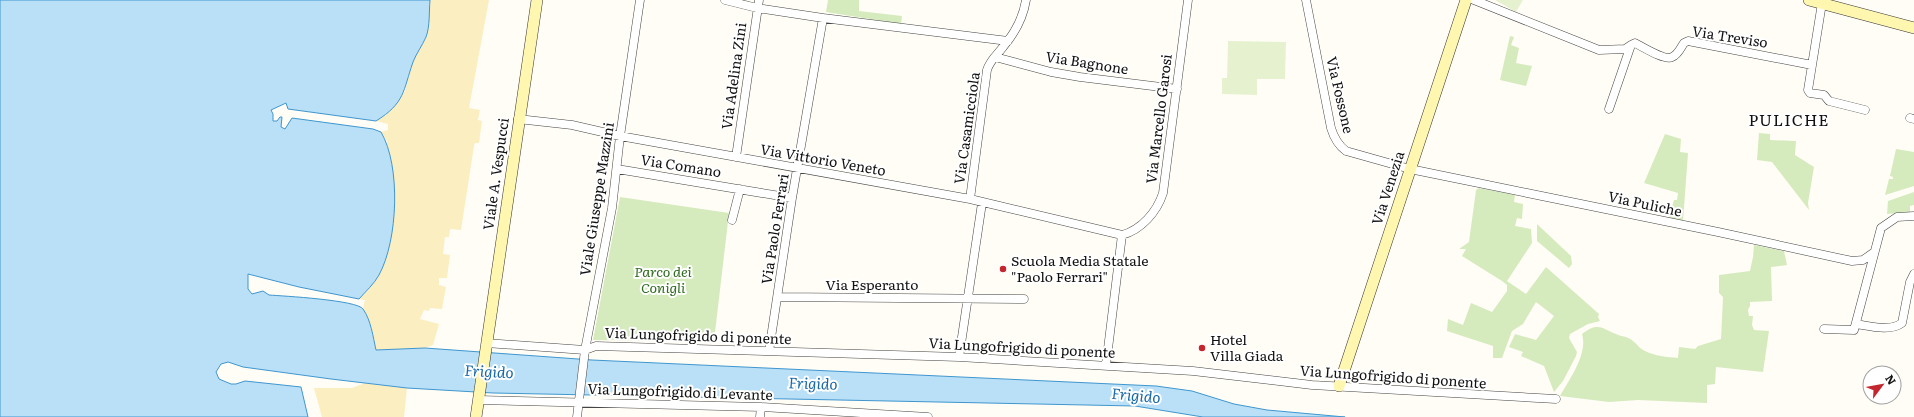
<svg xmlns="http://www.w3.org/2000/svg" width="1914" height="417" font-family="Literata,serif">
<rect width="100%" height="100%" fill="#fffdf5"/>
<path fill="#d5ebbd" d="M828 0H859V11L902 16 901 24 826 12Z
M1510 36 1514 37 1511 45 1519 48 1516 63 1532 66 1526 86 1500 80Z
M1759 133 1770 134V140L1796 141 1795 155 1814 167 1808 203 1809 210 1772 162 1757 160Z
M1665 134 1681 139 1680 152 1688 153 1683 221 1669 218 1674 200H1677L1678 193 1644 183Z
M1896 149 1914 152V186L1885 195 1889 179H1893V177L1890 176Z
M1479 188 1515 195 1514 202 1523 204 1522 219 1517 218 1515 226 1531 229 1532 243 1507 281 1526 294 1546 267 1599 314 1598 317 1600 321 1588 324 1570 334 1569 338 1577 352 1576 356 1563 381 1554 392 1544 366 1521 356 1523 352 1509 347 1515 334 1536 340 1554 316 1536 302 1523 324 1512 331 1502 358H1493V346L1447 331 1448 319 1463 325 1471 303 1492 312 1507 291V285L1502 281 1462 256 1466 249H1459L1469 242 1476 190Z
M1914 192V205L1910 206V212L1887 214 1888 201Z
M620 197 729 213 714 341 593 340Z
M1537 224 1571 256 1572 264 1569 268 1537 241Z
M1754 245 1784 251 1787 265 1771 267 1772 301 1750 302V306L1748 310 1749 316H1753L1752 325 1754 330 1769 331 1763 372 1716 367 1715 384 1707 385V403L1638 400 1609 402 1560 396C1570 378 1588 354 1582 334 1598 322 1601 328 1616 334 1622 337 1628 336 1633 341 1637 344 1640 349 1645 351 1655 356 1667 357 1678 358L1679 347 1695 349 1698 346 1721 339 1723 297 1719 293V275L1750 271 1753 257Z"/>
<path fill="#fbeec1" d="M430 0H489L469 108 480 110 478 120 482 121 479 143H475L474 146 461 230 450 229 449 237H445L443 254 450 255 447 278H439V285L446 287 442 309 430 308 429 311 424 310 420 319 439 324 433 345 425 348 376 350 371 326 363 308 365 300 359 299 369 289 387 141 381 132 388 130V124L376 121 386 115 405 91 413 61 427 36Z
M365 383 407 388 404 417H322L314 388H352Z"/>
<path fill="#e6f2cf" d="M1495 0H1523L1516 12Z
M1228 41 1286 42 1285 79H1257V95L1222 94V78H1227Z"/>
<path fill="#b9e0f7" stroke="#3f96cf" d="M0 0H430C429 11 430 27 426 37 422 46 416 54 413 62 403 91 405 103 376 121L288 109 286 103 271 110 273 114V121H277L280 117H282L281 127 285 129 292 118 373 129 381 132C401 166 398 240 379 275 374 284 366 291 359 299L299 287 248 274V289L252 294 263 291 269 295C283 296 357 300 363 309 371 320 373 337 376 350L425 348 592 360 1156 386 1192 391 1234 404 1267 410 1345 417H1203L1135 406 493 393 407 388 331 379 243 367 228 362 221 364 216 372 219 379 231 384H236L245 381 301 387 308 417H0Z"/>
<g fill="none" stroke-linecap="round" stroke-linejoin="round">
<g stroke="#444" stroke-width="9">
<path id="street" d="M725 0 757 8 823 18 1008 41
M1306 0 1331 128C1334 138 1338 145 1346 151L1410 169 1718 232 1852 261 1863 260 1873 253
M1474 0 1599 50 1625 49 1631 45
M1822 3 1808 90 1810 93 1824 95 1829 101 1865 110
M995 57 1051 72 1080 77 1177 89
M1609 109 1631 45 1635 43C1643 47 1665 61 1672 57 1678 55 1681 47 1684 43L1688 41 1812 65
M1910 118 1914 119
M518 119 572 125 620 136 970 199 1122 235C1141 230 1157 212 1163 193L1188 0
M736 157 759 0
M617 169 792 198
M970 199 987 70C990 60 997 55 1003 47 1015 33 1023 19 1026 0
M732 220 740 189
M778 297 1024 299
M1856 324C1870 326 1890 332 1902 323L1910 282 1914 274
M1824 329 1854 330 1881 228 1897 217 1914 216
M486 343 585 350 596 346 959 357 1193 371 1312 385 1556 399
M769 351 792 198 823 18
M959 357 982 203
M1106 365 1122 235
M478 400 761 407 928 417
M577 417 585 350 612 208 620 136 640 0
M760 417 761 407"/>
</g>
<g stroke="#333" stroke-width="12">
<path id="secondary" d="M1809 0 1914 28
M1339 386 1466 0
M476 417 537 0"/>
</g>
<use href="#street" stroke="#fff" stroke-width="8"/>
<use href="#secondary" stroke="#fff6b0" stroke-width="11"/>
</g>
<g fill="#c4262e" stroke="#fff" stroke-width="1.5">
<circle cx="1003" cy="269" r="4"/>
<circle cx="1202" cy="348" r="4"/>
</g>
<g text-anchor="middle" stroke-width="4" stroke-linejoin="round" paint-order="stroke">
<g font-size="14" fill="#111" stroke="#fff">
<text transform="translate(1730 37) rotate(9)" y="5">Via Treviso</text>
<text transform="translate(1087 63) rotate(9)" y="5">Via Bagnone</text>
<text transform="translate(734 76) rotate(-82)" y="5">Via Adelina Zini</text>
<text transform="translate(1340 95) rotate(77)" y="5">Via Fossone</text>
<text transform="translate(1159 119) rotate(-83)" y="5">Via Marcello Garosi</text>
<text transform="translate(967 128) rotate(-82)" y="5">Via Casamicciola</text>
<text transform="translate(823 160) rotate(10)" y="5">Via Vittorio Veneto</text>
<text transform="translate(681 166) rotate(9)" y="5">Via Comano</text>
<text transform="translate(496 174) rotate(-82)" y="5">Viale A. Vespucci</text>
<text transform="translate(1388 188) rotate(-72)" y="5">Via Venezia</text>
<text transform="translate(597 199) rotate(-81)" y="5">Viale Giuseppe Mazzini</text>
<text transform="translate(1645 204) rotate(12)" y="5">Via Puliche</text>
<text transform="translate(775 229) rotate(-81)" y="5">Via Paolo Ferrari</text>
<text x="872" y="290">Via Esperanto</text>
<text transform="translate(698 336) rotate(2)" y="5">Via Lungofrigido di ponente</text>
<text transform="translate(1022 348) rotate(3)" y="5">Via Lungofrigido di ponente</text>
<text transform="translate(1393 377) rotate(4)" y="5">Via Lungofrigido di ponente</text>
<text transform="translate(680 392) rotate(2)" y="5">Via Lungofrigido di Levante</text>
</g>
<g font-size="14" fill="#111" stroke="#fff" text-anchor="start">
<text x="1011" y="266">Scuola Media Statale<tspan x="1011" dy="16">"Paolo Ferrari"</tspan></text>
<text x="1210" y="345">Hotel<tspan x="1210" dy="16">Villa Giada</tspan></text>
</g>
<g font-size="14" font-style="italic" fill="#2f6b1f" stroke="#fff">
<text x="663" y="277">Parco dei<tspan x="663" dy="16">Conigli</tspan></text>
</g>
<g font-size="15" font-style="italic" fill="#1768a6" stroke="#fff">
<text transform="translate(489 372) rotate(3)" y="5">Frigido</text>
<text transform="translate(813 384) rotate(2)" y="5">Frigido</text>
<text transform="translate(1136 396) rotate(5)" y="5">Frigido</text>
</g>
<g font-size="16" letter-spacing="1" fill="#111" stroke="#fff">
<text x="1789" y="126">PULICHE</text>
</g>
</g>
<g transform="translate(1882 385) rotate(58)"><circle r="19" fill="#ffffff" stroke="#a0a0a0"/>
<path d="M0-3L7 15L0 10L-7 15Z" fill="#c4262e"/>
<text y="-6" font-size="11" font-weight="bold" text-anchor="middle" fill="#111111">N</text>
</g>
</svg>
